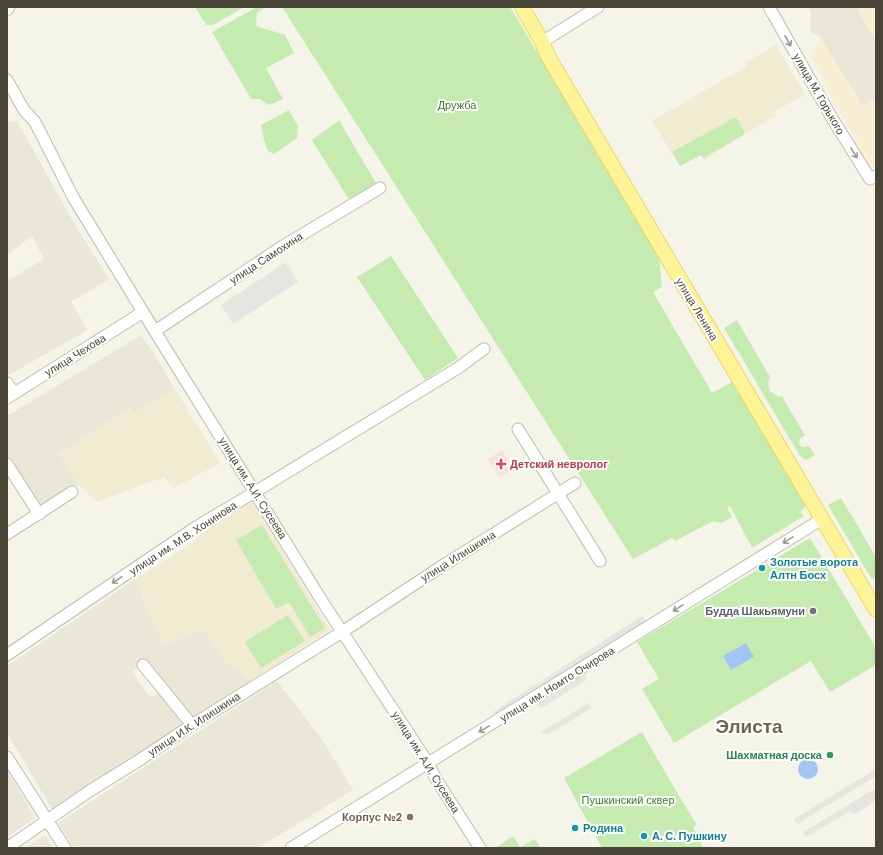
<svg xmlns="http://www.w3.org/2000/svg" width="883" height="855" font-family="'DM Sans',sans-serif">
<rect width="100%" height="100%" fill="#f5f4e9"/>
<path fill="#e9e7d7" d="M808 7H856L876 41V98L862 106 820 37 810 31 811 12Z
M17 121 70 216 109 279 71 302 88 330 9 375 7 372V281L44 259 32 236 7 255V123Z
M141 335 153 352 175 389 133 414 130 408 59 454 79 485 42 507 7 456V416Z
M135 579 163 645 203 629 226 662 241 670 252 684 192 720 146 660 132 672 150 697 160 693 185 725 52 809 7 733V666Z
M277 681 322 739 353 790 258 848H74L58 823Z
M7 770 35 818 7 837Z
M45 835 54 848H24Z"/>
<path fill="#f8eed3" d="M856 7H876V41Z
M820 37 862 105 876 98V171L861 156 859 145 827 91 829 89 811 57Z"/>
<path fill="#efecd2" d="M776 45 805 94 774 112 776 115 704 160 701 155 680 166 652 121 747 66 746 62Z
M175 389 220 463 174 488 164 477 97 502 79 485 59 454 129 408 133 413Z
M253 502 330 630 250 681 241 670 226 662 203 629 163 645 135 579 196 541 202 530Z"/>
<path fill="#f6e4dc" d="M502 450 514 469 500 478 488 459Z"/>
<path fill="#c6ebb0" d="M195 7H220V8L223 7H244L213 25H206Z
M257 7H266L257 13 256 26 285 35 294 53 266 68 283 99 269 105 260 99H251L212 32Z
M282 7H510L659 256 662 287 653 292 712 393 732 382 738 393 740 392 805 501V507L801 512 804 516 752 548 730 506 727 508 732 517 722 523 713 521 675 541 672 538 633 559Z
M289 110 298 126 297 138 274 154 268 151 264 140 261 125Z
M736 117 745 134 703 158 701 155 680 166 672 152Z
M339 120 377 185 354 199 348 198 312 140Z
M391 256 458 358 425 380 357 277Z
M737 320 770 377 768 383 770 391 779 397 782 396 805 436 800 438 799 444 802 447 809 446 815 455 806 460 800 456 724 328Z
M841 498 876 557V579L871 578 828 505Z
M262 525 325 628 310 637 289 602 276 609 236 540Z
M810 538 876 648V665L830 692 811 661 674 743 642 689 659 679 637 642Z
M288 615 305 641 261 668 245 642Z
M642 732 679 796 697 825 693 827 703 848H602L564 778Z
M514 837 520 847 535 839 541 848H496L510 838Z"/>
<path fill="#e6e5e1" d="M286 262 298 282 233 324 221 305Z
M642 616 649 623 497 717 493 712Z
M585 673 586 680 542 708 536 705Z
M589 703 592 708 547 735 541 732Z
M876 769V776L797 824 794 819Z
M876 788V801L855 814 849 812 806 837 803 832Z"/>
<path fill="#a3c5f4" d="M746 643 754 657 731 670 723 656Z
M798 769a10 10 0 1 1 20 0a10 10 0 1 1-20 0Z"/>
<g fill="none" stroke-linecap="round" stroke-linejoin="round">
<g stroke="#c1bdab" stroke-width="13">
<path id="minor" d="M769 7 832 118 870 179 876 176
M7 10 9 7
M542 42 598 7
M7 80 24 110 35 122 73 197 143 312 322 601 428 763 436 779 480 848
M155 331 283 246 380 188
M7 383 14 393
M7 398 143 312
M518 429 600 561
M7 464 39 514
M7 534 72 492
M7 655 196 527 255 492 458 368 484 349
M143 665 192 725
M7 757 65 848
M7 848 88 792 141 759 192 725 342 632 439 568 575 483
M291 848 822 519"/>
</g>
<g stroke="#ead862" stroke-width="16">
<path id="major" d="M522 7 542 42 549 58 876 610"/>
</g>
<use href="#minor" stroke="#fff" stroke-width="11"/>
<use href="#major" stroke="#fff398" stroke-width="14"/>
</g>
<defs><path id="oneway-shaft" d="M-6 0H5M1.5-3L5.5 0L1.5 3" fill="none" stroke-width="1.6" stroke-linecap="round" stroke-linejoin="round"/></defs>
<g stroke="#9b9991">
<use href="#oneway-shaft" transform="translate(788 41) rotate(61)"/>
<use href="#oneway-shaft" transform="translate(854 153) rotate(58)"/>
<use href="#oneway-shaft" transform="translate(788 540) rotate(149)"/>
<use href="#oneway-shaft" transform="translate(117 580) rotate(146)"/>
<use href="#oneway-shaft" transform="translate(678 608) rotate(148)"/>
<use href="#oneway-shaft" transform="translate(484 729) rotate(149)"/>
</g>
<path fill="#e0444e" stroke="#fff" stroke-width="1.5" d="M499 458h4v4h4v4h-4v4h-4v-4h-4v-4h4z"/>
<g fill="#0f9aa8" stroke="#fff" stroke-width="1.5">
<circle cx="762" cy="568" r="4"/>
<circle cx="575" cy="828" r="4"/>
<circle cx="644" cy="836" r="4"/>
</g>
<circle fill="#6b7280" stroke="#fff" stroke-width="1.5" cx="813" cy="611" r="4"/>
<circle fill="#2e9e5b" stroke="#fff" stroke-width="1.5" cx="830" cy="755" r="4"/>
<circle fill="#8d6e63" stroke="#fff" stroke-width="1.5" cx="410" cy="817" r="4"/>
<g text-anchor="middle" stroke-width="4" stroke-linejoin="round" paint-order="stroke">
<g font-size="11" fill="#494537" stroke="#fff">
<text transform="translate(819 94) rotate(60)" y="4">улица М. Горького</text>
<text transform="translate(266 258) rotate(-33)" y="4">улица Самохина</text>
<text transform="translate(697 309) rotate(59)" y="4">улица Ленина</text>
<text transform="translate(75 355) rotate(-32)" y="4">улица Чехова</text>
<text transform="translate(253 488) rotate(58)" y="4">улица им. А.И. Сусеева</text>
<text transform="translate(183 538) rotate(-33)" y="4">улица им. М.В. Хонинова</text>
<text transform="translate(458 556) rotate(-32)" y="4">улица Илишкина</text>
<text transform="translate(557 684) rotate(-32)" y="4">улица им. Номто Очирова</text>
<text transform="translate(194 724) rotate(-33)" y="4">улица И.К. Илишкина</text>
<text transform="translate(426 762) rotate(58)" y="4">улица им. А.И. Сусеева</text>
</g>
<g font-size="11" fill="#397f26" stroke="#fff">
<text x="457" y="109">Дружба</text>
<text x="628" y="804">Пушкинский сквер</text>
</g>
<g font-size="11" font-weight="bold" fill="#be3a42" stroke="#fff" text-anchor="start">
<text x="510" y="468">Детский невролог</text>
</g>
<g font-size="11" font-weight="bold" fill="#0d838f" stroke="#fff" text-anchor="start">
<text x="770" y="566">Золотые ворота<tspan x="770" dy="13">Алтн Босх</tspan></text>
<text x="583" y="832">Родина</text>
<text x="652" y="840">А. С. Пушкину</text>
</g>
<g font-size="11" font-weight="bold" fill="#5b616d" stroke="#fff" text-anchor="end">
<text x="805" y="615">Будда Шакьямуни</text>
</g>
<g font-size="11" font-weight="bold" fill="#27864d" stroke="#fff" text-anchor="end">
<text x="822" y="759">Шахматная доска</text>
</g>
<g font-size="11" font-weight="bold" fill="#785e54" stroke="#fff" text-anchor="end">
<text x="402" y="821">Корпус №2</text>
</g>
<g font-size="19" font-weight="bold" fill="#6d654d" stroke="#fff">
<text x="749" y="733">Элиста</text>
</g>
</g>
<rect width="883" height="855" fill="none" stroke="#494537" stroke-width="16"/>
</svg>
